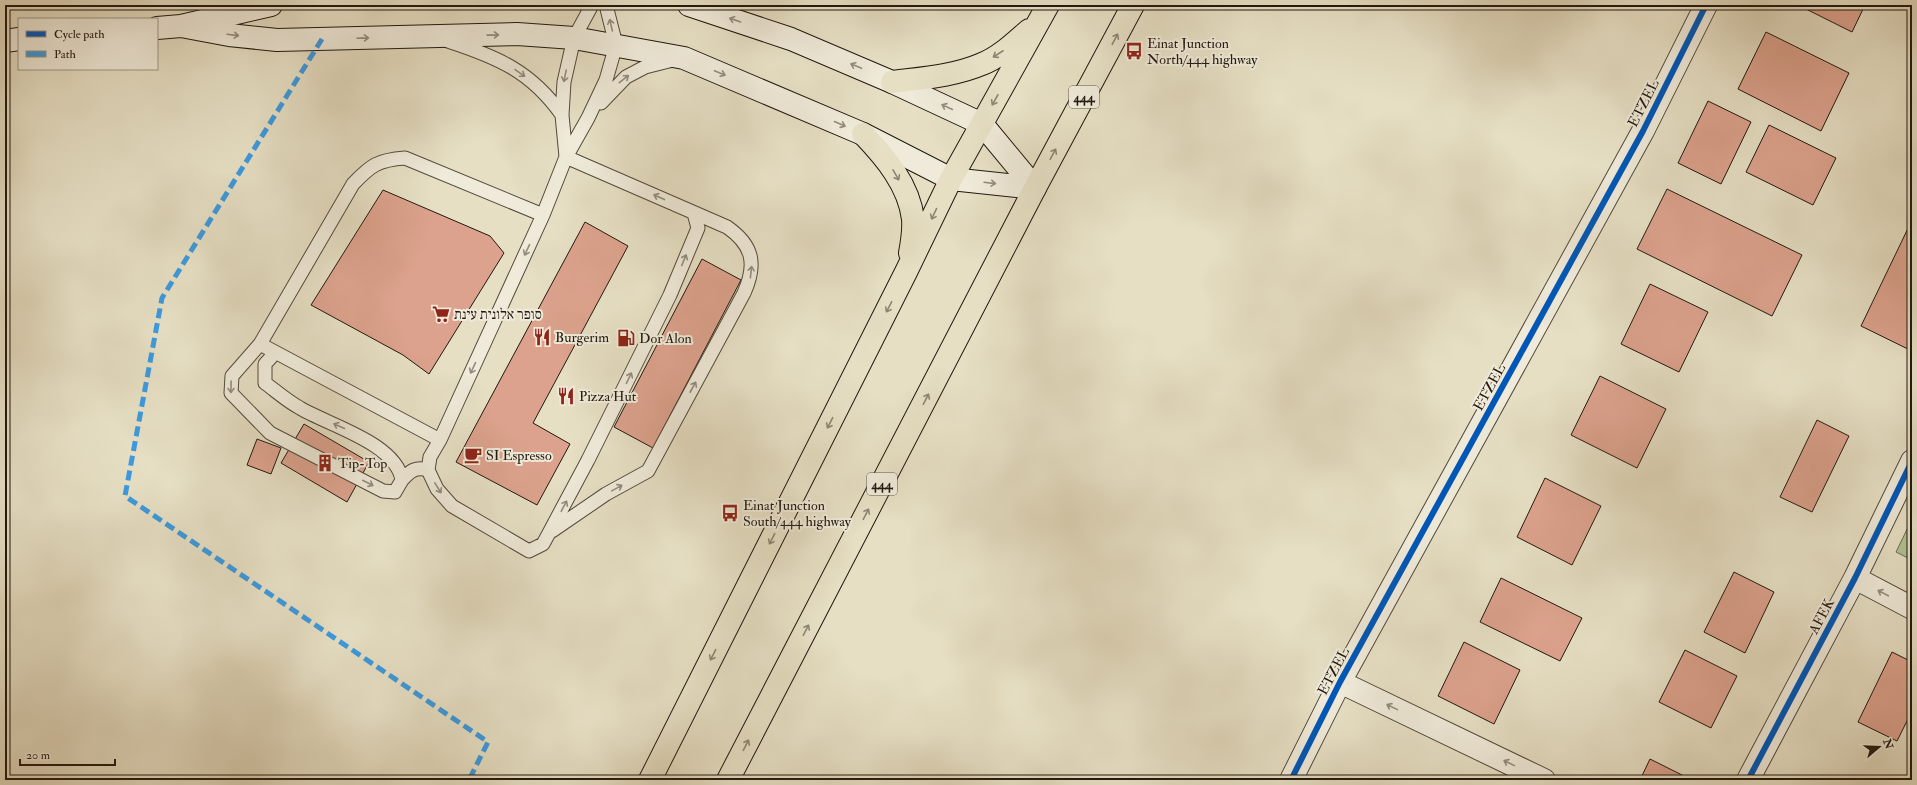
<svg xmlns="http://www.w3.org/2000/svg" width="1917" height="785" font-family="'IM FELL Double Pica','Frank Ruhl Libre',serif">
<rect width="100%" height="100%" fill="#e6dfc4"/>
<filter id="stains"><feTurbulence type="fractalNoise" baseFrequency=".005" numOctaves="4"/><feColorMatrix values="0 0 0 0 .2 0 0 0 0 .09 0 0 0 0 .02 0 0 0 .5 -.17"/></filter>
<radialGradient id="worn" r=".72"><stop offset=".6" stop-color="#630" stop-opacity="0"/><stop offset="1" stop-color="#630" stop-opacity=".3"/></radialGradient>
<path fill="#b2c296" stroke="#6a6d52" d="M1912 519V560L1896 552Z"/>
<path fill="#dca28d" stroke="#21180f" d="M1798 5H1865L1852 32Z
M1766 32 1849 73 1821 131 1738 89Z
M1708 101 1751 122 1721 184 1678 163Z
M1769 125 1836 158 1813 205 1746 172Z
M1667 189 1802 255 1772 316 1637 249Z
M383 190 490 236 504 253 429 374 403 355 311 305Z
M1912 220V351L1861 326Z
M585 222 628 246 533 423 570 444 537 505 456 462Z
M702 259 741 280 653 448 614 427Z
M1650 284 1708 312 1679 372 1621 344Z
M1600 376 1666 409 1637 468 1571 435Z
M1817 420 1849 436 1812 512 1780 497Z
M304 424 369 462 347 502 281 463Z
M257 439 281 448 271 474 247 465Z
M1545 478 1601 506 1572 565 1517 537Z
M1734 572 1774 592 1745 653 1704 632Z
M1501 578 1582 618 1560 661 1480 622Z
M1464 642 1520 670 1494 724 1438 696Z
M1685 650 1737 676 1711 728 1659 702Z
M1892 652 1912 662V711L1897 741 1858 722Z
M1650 759 1692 780H1640Z"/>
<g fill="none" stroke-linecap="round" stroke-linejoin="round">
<g stroke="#524a3c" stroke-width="15">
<path id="lane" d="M606 5 616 45 606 80 588 118 566 157 543 215 440 440 430 457 428 470 437 489 452 506 529 551 543 544 549 533 588 460 670 295 698 228 694 213
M448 41C497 57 531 71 562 115
M601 103 626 77 645 67 673 60
M566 157 562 115 564 82 574 38 592 5
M260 344 232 376 231 393 270 433 383 491 395 492 402 480C396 443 328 425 300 408 287 401 276 391 265 383V364L275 353
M440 440 260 344 353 184C371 165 378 160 405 158L543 215
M402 480C410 471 416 466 428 470
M552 531 606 494 648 471 744 293C757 264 753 245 727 227L566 157"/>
</g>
<g stroke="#524a3c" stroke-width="24">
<path id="street" d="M1855 578 1912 608
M1340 682 1544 780
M1291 780 1340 682 1643 131 1706 5
M1748 780 1855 578 1912 461"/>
</g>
<g stroke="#21180f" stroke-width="24">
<path id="secondary" d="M689 5 791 39 892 82 982 124 1035 188
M181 26 229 35 277 40 517 34 574 38 684 58 863 134 951 179 1035 188
M157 28 181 26 271 5
M5 41 19 39"/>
</g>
<g stroke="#21180f" stroke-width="24">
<path id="primary" d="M892 82C923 78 954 76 982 64 1000 57 1015 42 1029 30
M863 134C885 157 909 185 913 219 914 230 912 242 910 253
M650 780 906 272 951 179 1048 5
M728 780 1035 188 1133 5"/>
</g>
<use href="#lane" stroke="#efead9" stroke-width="13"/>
<use href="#street" stroke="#efead9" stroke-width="22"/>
<use href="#secondary" stroke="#efead9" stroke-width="22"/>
<use href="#primary" stroke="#e6dfc4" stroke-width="22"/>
<path stroke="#3c9ade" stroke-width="5" stroke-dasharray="10 5" stroke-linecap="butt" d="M322 39 162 298 125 496 488 742 469 780"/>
<g stroke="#efead9" stroke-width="8">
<path id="cycleway" d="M1291 780 1340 682 1643 131 1706 5
M1748 780 1855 578 1912 461"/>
</g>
<use href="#cycleway" stroke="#0057b8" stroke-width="6"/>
</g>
<defs><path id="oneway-shaft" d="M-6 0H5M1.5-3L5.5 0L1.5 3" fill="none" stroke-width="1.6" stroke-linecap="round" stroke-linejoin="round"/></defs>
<g stroke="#928c7e">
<use href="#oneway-shaft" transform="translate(735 20) rotate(-161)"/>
<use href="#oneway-shaft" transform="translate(611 25) rotate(-103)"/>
<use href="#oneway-shaft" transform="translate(233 35) rotate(7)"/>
<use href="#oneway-shaft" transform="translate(493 35) rotate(-1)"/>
<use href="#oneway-shaft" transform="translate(363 38) rotate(-2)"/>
<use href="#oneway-shaft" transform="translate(856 66) rotate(-157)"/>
<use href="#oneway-shaft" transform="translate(520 73) rotate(35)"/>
<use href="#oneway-shaft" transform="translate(720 73) rotate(23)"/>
<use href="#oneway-shaft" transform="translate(565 76) rotate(102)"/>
<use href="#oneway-shaft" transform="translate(624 79) rotate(-38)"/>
<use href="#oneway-shaft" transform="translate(947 107) rotate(-155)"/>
<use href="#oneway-shaft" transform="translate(840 124) rotate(24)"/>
<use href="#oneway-shaft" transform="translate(990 183) rotate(7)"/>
<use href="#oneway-shaft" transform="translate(659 197) rotate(-156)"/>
<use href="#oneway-shaft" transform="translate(527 250) rotate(115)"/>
<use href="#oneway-shaft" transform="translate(684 260) rotate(-68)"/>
<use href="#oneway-shaft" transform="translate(751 272) rotate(-84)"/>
<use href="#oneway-shaft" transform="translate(473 368) rotate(115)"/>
<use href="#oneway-shaft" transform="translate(629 378) rotate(-64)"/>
<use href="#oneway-shaft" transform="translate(231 387) rotate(91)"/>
<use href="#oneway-shaft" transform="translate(693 387) rotate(-61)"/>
<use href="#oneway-shaft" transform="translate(339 426) rotate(-156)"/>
<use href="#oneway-shaft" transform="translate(368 483) rotate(27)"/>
<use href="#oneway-shaft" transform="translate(438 488) rotate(58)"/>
<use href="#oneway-shaft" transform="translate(617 488) rotate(-29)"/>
<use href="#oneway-shaft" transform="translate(564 506) rotate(-62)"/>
<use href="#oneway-shaft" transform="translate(1883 593) rotate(-152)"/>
<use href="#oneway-shaft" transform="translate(1392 707) rotate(-154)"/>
<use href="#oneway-shaft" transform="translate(1509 763) rotate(-154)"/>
</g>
<g stroke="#8d8573">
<use href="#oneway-shaft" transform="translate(1115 39) rotate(-62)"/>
<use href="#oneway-shaft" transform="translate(998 54) rotate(147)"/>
<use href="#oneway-shaft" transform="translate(995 100) rotate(119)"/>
<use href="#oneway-shaft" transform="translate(1053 154) rotate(-62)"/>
<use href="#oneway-shaft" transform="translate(896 175) rotate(60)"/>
<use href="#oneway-shaft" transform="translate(934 214) rotate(115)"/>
<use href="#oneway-shaft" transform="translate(889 307) rotate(117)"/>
<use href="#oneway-shaft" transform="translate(926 399) rotate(-63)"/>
<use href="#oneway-shaft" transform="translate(830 423) rotate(117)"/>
<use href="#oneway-shaft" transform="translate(866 514) rotate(-63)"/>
<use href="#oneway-shaft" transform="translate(772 539) rotate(117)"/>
<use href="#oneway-shaft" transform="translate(806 630) rotate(-63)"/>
<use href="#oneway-shaft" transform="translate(713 655) rotate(117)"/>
<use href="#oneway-shaft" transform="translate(746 745) rotate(-63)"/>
</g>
<defs>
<g id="bus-bare" transform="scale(1.38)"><path d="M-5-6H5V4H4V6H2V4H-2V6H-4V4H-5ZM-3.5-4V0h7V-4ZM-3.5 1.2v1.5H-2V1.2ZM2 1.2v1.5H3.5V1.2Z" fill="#8f2418" stroke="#efead9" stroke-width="2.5" paint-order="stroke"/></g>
<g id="supermarket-bare" transform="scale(1.38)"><path d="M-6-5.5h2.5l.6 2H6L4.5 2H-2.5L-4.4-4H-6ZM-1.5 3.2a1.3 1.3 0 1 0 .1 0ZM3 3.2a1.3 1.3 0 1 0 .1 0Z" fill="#8f2418" stroke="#efead9" stroke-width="2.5" paint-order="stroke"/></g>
<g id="restaurant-bare" transform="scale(1.38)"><path d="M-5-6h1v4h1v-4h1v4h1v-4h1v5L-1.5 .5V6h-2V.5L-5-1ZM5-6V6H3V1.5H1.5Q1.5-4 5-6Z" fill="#8f2418" stroke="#efead9" stroke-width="2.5" paint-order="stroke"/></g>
<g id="fuel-bare" transform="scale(1.38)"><path d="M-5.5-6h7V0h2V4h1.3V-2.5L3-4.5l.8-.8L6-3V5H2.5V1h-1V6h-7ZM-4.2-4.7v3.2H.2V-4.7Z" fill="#8f2418" stroke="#efead9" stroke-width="2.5" paint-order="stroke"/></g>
<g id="cafe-bare" transform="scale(1.38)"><path d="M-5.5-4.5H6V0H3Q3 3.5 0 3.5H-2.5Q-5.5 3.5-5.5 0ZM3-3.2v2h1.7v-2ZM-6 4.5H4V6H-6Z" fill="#8f2418" stroke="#efead9" stroke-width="2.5" paint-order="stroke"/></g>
<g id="building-bare" transform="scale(1.38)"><path d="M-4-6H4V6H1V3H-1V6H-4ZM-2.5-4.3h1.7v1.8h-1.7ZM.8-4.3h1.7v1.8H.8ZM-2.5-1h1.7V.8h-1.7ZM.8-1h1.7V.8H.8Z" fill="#8f2418" stroke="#efead9" stroke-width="2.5" paint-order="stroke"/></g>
</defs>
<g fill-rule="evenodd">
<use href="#bus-bare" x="1134" y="51"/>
<use href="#supermarket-bare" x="441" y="314"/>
<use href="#restaurant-bare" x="542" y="337"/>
<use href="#fuel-bare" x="626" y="338"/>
<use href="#restaurant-bare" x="566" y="396"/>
<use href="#cafe-bare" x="473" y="455"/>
<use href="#building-bare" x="325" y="463"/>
<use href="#bus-bare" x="730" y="513"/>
</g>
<g text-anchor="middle" stroke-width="4" stroke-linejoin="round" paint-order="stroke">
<g fill="#efead9" stroke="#5f574c" stroke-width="1">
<rect x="1069" y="86" width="30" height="22" rx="3"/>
<rect x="867" y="473" width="30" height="22" rx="3"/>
</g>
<g font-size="13" font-weight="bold" fill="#21180f">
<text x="1084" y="102">444</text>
<text x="882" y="489">444</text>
</g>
<g font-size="14" fill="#21180f" stroke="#efead9" text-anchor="start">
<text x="1147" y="48">Einat Junction<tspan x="1147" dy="16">North/444 highway</tspan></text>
<text x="454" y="319">סופר אלונית עינת</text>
<text x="555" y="342">Burgerim</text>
<text x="639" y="343">Dor Alon</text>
<text x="579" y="401">Pizza Hut</text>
<text x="486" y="460">SI Espresso</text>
<text x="338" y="468">Tip-Top</text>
<text x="743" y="510">Einat Junction<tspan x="743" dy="16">South/444 highway</tspan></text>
</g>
<g font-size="14" fill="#21180f" stroke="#efead9">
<text transform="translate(1643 103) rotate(-63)" y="5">ETZEL</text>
<text transform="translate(1489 387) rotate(-61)" y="5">ETZEL</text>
<text transform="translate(1821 616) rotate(-62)" y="5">AFEK</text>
<text transform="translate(1333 671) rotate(-62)" y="5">ETZEL</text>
</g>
</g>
<rect width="1917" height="785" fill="none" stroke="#e6dfc4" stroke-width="20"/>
<rect x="6" y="6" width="1905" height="773" fill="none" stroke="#21180f" stroke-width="2"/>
<rect x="10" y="10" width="1897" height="765" fill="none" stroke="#21180f"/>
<rect x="18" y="18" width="140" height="52" fill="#efead9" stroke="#9d9688"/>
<rect x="26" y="31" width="20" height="6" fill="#0057b8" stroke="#9d9688"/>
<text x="54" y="38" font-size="12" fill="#21180f">Cycle path</text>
<rect x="26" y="51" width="20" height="6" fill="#3c9ade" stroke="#9d9688"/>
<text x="54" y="58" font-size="12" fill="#21180f">Path</text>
<g transform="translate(1879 747) rotate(71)" stroke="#efead9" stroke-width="3" paint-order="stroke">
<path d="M0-3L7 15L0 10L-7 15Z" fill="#21180f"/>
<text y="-6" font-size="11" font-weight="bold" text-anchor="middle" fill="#21180f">N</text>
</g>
<path d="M20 759v6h95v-6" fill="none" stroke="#21180f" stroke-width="2"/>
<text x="26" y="759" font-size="12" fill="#21180f" stroke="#efead9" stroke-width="3" paint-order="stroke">20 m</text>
<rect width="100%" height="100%" filter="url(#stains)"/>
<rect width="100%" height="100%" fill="url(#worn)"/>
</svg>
